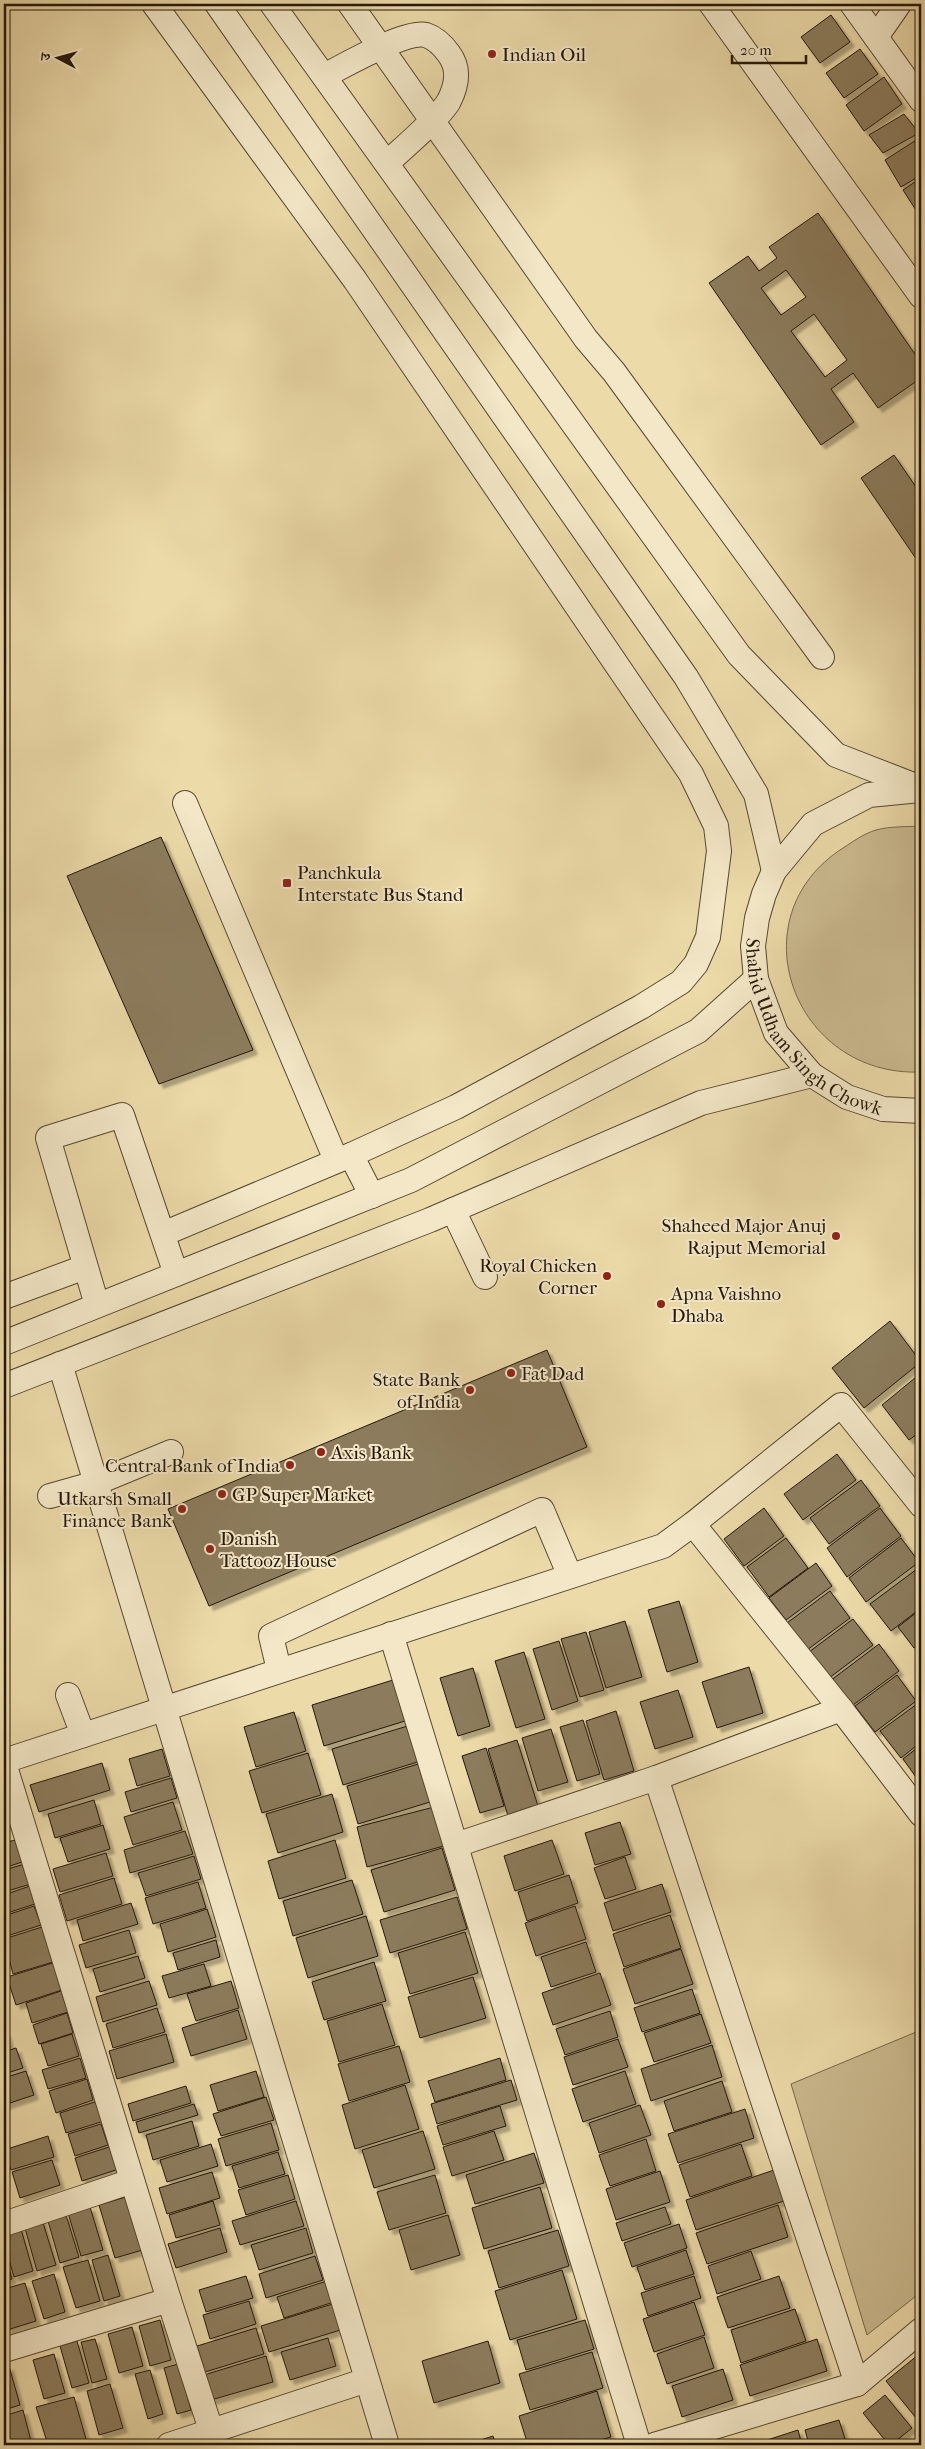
<svg xmlns="http://www.w3.org/2000/svg" width="925" height="2449" font-family="'IM FELL French Canon','Noto Serif Devanagari',serif">
<defs>
<filter id="shadow"><feDropShadow dx="4.5" dy="4.5" stdDeviation="1" flood-color="#0004"/></filter>
</defs>
<rect width="100%" height="100%" fill="#ecdaa9"/>
<filter id="stains"><feTurbulence type="fractalNoise" baseFrequency=".004" numOctaves="4"/><feColorMatrix values="0 0 0 0 .2 0 0 0 0 .09 0 0 0 0 .02 0 0 0 .5 -.17"/></filter>
<radialGradient id="worn" r=".72"><stop offset=".6" stop-color="#630" stop-opacity="0"/><stop offset="1" stop-color="#630" stop-opacity=".3"/></radialGradient>
<path fill="#cab98e" stroke="#77684c" d="M921 826V1072C793 1077 735 917 843 848 854 841 863 834 876 830 891 826 906 827 921 826Z
M921 2030V2292L867 2335 791 2084Z"/>
<path fill="#8c7c5d" stroke="#24170a" fill-rule="evenodd" filter="url(#shadow)" d="M831 15 850 42 820 63 801 37Z
M860 49 878 74 844 98 826 73Z
M884 77 902 104 864 131 846 105Z
M904 114 919 133 883 153 869 135Z
M921 137V175L901 187 885 160Z
M921 178V214L919 215 903 190Z
M818 213 921 363V378L878 408 853 373 831 389 854 422 821 445 709 283 748 256 759 271 777 258 769 247ZM786 270 806 297 781 315 761 288ZM814 314 847 360 825 377 791 331Z
M921 435V446L916 439Z
M894 455 916 487 921 483V566L861 478Z
M161 837 253 1050 159 1084 67 876Z
M890 1321 921 1362 864 1408 832 1368Z
M547 1350 587 1447 209 1606 168 1509Z
M921 1373V1431L909 1440 882 1405Z
M837 1454 856 1480 803 1520 784 1494Z
M861 1480 880 1506 829 1544 810 1518Z
M764 1508 784 1536 744 1566 724 1539Z
M880 1508 901 1536 847 1577 827 1548Z
M786 1538 808 1568 769 1597 747 1567Z
M901 1538 919 1562 866 1602 849 1578Z
M816 1563 832 1586 786 1620 769 1598Z
M921 1566V1608L891 1631 870 1604Z
M830 1591 850 1618 807 1650 787 1623Z
M679 1601 698 1662 667 1672 648 1610Z
M921 1609V1642L914 1648 898 1627Z
M853 1619 873 1645 829 1678 809 1652Z
M625 1621 642 1677 606 1688 589 1632Z
M586 1632 604 1690 580 1697 561 1639Z
M559 1641 578 1701 552 1710 533 1649Z
M879 1644 899 1671 845 1711 826 1684Z
M921 1644V1658L915 1649Z
M524 1652 545 1719 516 1728 495 1661Z
M749 1667 763 1713 717 1728 702 1682Z
M473 1668 490 1726 458 1736 440 1678Z
M897 1675 916 1701 875 1732 855 1706Z
M393 1680 405 1721 324 1746 312 1705Z
M678 1690 693 1737 655 1749 640 1702Z
M917 1704 921 1710V1742L901 1758 880 1731Z
M616 1711 634 1771 604 1780 586 1721Z
M294 1712 306 1751 256 1767 244 1727Z
M583 1720 600 1774 577 1781 560 1727Z
M414 1724 424 1760 343 1785 332 1749Z
M551 1729 568 1782 538 1791 522 1738Z
M517 1740 538 1806 508 1816 488 1749Z
M921 1745V1784L903 1759Z
M486 1748 504 1806 480 1813 462 1756Z
M162 1749 170 1776 137 1786 129 1759Z
M308 1753 321 1795 262 1813 249 1771Z
M102 1763 110 1790 39 1812 30 1785Z
M418 1764 430 1802 358 1824 347 1786Z
M171 1778 177 1798 131 1812 125 1792Z
M332 1794 343 1832 278 1853 266 1814Z
M94 1800 101 1824 55 1838 48 1814Z
M173 1802 182 1830 133 1845 124 1817Z
M434 1807 444 1846 367 1867 357 1827Z
M620 1822 631 1854 595 1865 585 1833Z
M103 1825 110 1849 68 1862 60 1838Z
M185 1831 193 1854 130 1873 124 1850Z
M15 1840 22 1862 4 1868V1843Z
M335 1840 346 1878 279 1899 268 1861Z
M552 1840 564 1874 515 1891 504 1856Z
M442 1848 455 1890 384 1912 371 1870Z
M106 1853 113 1876 60 1892 53 1869Z
M194 1856 201 1879 146 1896 138 1873Z
M625 1857 636 1889 605 1899 594 1868Z
M25 1864 31 1884 4 1892V1870Z
M569 1875 578 1903 527 1921 518 1892Z
M114 1878 122 1904 67 1921 59 1895Z
M352 1880 363 1914 293 1936 283 1901Z
M198 1882 206 1908 153 1924 145 1898Z
M662 1884 671 1912 613 1931 604 1903Z
M30 1886 35 1904 4 1914V1895Z
M457 1897 467 1929 390 1953 380 1920Z
M131 1903 138 1924 83 1941 77 1920Z
M34 1906 41 1925 4 1937V1916Z
M575 1906 586 1939 536 1956 525 1923Z
M207 1909 216 1937 168 1952 160 1924Z
M670 1915 681 1948 624 1967 613 1934Z
M366 1916 378 1956 308 1978 296 1938Z
M42 1927 53 1962 13 1974 4 1939Z
M129 1930 136 1953 86 1968 79 1945Z
M465 1932 478 1973 410 1994 398 1953Z
M216 1940 220 1957 178 1970 173 1953Z
M586 1942 596 1972 551 1987 541 1957Z
M681 1949 693 1984 635 2004 623 1969Z
M138 1956 145 1978 100 1992 93 1969Z
M56 1962 65 1989 16 2005 7 1977Z
M374 1962 386 2001 324 2020 312 1982Z
M204 1964 211 1986 169 1998 162 1976Z
M600 1973 611 2005 553 2025 542 1993Z
M473 1977 486 2018 420 2038 408 1997Z
M149 1981 157 2005 103 2022 96 1997Z
M231 1981 239 2008 196 2021 187 1994Z
M692 1989 700 2013 642 2032 634 2008Z
M61 1991 68 2012 32 2023 26 2003Z
M382 2004 395 2045 339 2062 327 2021Z
M157 2008 165 2032 113 2048 106 2024Z
M238 2010 247 2039 191 2056 182 2028Z
M610 2011 618 2037 565 2055 556 2029Z
M67 2013 73 2033 39 2044 33 2025Z
M701 2014 711 2043 654 2062 644 2033Z
M4 2033H6L10 2047 4 2050Z
M72 2034 79 2056 48 2066 41 2044Z
M166 2034 174 2062 117 2079 109 2051Z
M618 2039 628 2067 573 2085 564 2057Z
M712 2045 722 2077 651 2101 641 2069Z
M399 2046 410 2082 349 2101 338 2064Z
M16 2048 23 2068 4 2074V2052Z
M80 2058 86 2078 48 2089 42 2070Z
M500 2058 506 2080 435 2102 428 2081Z
M26 2071 34 2095 4 2105V2078Z
M256 2071 264 2097 218 2111 210 2085Z
M625 2071 636 2104 583 2122 572 2089Z
M87 2079 93 2100 56 2113 49 2091Z
M511 2080 517 2100 437 2124 431 2104Z
M722 2081 732 2112 674 2131 664 2101Z
M405 2085 419 2129 355 2149 342 2105Z
M186 2086 191 2103 133 2121 128 2104Z
M266 2097 274 2120 221 2136 213 2114Z
M101 2100 107 2120 66 2133 60 2113Z
M194 2104 198 2115 139 2133 136 2122Z
M640 2105 651 2135 599 2153 589 2123Z
M500 2106 506 2126 443 2145 437 2126Z
M745 2109 754 2138 678 2163 668 2134Z
M192 2121 199 2146 153 2160 146 2135Z
M271 2123 279 2150 226 2166 218 2139Z
M101 2124 108 2145 75 2156 68 2134Z
M423 2131 435 2169 374 2188 362 2150Z
M494 2131 504 2160 452 2176 443 2147Z
M48 2136 54 2157 11 2170 4 2150Z
M646 2139 656 2171 610 2186 599 2155Z
M211 2144 218 2166 167 2182 160 2160Z
M741 2144 752 2176 690 2197 679 2165Z
M115 2145 122 2168 82 2181 75 2158Z
M278 2152 285 2174 239 2188 232 2166Z
M534 2153 544 2183 475 2204 466 2175Z
M52 2160 60 2185 20 2198 12 2172Z
M777 2169 787 2200 696 2230 686 2200Z
M660 2171 670 2202 616 2220 606 2189Z
M212 2172 220 2198 167 2214 159 2188Z
M288 2175 295 2199 246 2215 238 2190Z
M435 2175 446 2213 389 2230 377 2192Z
M540 2187 552 2228 484 2249 472 2208Z
M129 2196 146 2249 115 2258 99 2205Z
M213 2201 220 2225 176 2238 169 2215Z
M296 2201 304 2226 240 2245 232 2221Z
M778 2205 788 2237 707 2264 696 2233Z
M90 2207 103 2250 81 2256 68 2213Z
M665 2207 671 2224 622 2241 616 2223Z
M66 2215 79 2257 60 2263 48 2221Z
M448 2215 460 2255 411 2270 399 2230Z
M41 2216 56 2265 37 2271 23 2221Z
M19 2222 33 2271 14 2277 4 2243V2227Z
M679 2224 687 2248 632 2267 624 2243Z
M220 2228 227 2252 176 2268 168 2244Z
M306 2228 313 2253 259 2270 251 2245Z
M558 2230 569 2266 499 2288 488 2251Z
M4 2250 12 2279 4 2282Z
M686 2250 694 2274 645 2290 637 2267Z
M751 2251 761 2279 717 2294 708 2266Z
M108 2255 120 2296 104 2301 92 2260Z
M315 2256 323 2280 266 2298 259 2274Z
M88 2260 100 2301 76 2308 63 2267Z
M562 2270 577 2319 510 2340 495 2291Z
M54 2274 65 2312 44 2319 32 2281Z
M246 2276 253 2298 206 2312 199 2290Z
M694 2276 701 2298 648 2316 641 2293Z
M779 2276 790 2308 728 2328 717 2297Z
M330 2280 337 2301 284 2318 277 2297Z
M25 2283 36 2321 7 2330 4 2320V2289Z
M249 2301 256 2324 210 2339 203 2315Z
M339 2302 347 2328 269 2352 261 2326Z
M694 2302 705 2335 654 2352 643 2319Z
M795 2309 806 2341 741 2363 731 2330Z
M160 2320 171 2360 150 2366 139 2326Z
M585 2320 594 2349 526 2370 517 2340Z
M132 2327 143 2366 119 2373 108 2334Z
M256 2328 264 2354 205 2372 197 2346Z
M704 2337 714 2368 667 2384 657 2354Z
M328 2338 336 2366 290 2380 281 2352Z
M95 2339 107 2379 92 2383 81 2342Z
M817 2339 827 2371 750 2396 740 2365Z
M77 2341 89 2383 72 2388 60 2346Z
M488 2341 500 2383 434 2403 422 2361Z
M592 2352 603 2388 530 2410 519 2374Z
M54 2354 65 2393 44 2399 33 2360Z
M918 2355 921 2360V2424L886 2381Z
M266 2356 273 2382 211 2400 204 2375Z
M178 2364 191 2410 177 2414 164 2368Z
M9 2366 20 2405 4 2410V2368Z
M723 2369 733 2400 682 2417 672 2386Z
M150 2370 163 2414 148 2419 135 2374Z
M110 2384 123 2428 99 2435 87 2391Z
M597 2391 611 2437 583 2445H528L519 2416Z
M885 2395 912 2428 891 2445H889L863 2413Z
M74 2397 86 2439 65 2445H48L36 2407Z
M23 2410 32 2445H9L4 2425V2416Z
M839 2420 847 2445H809L805 2430Z
M798 2430 802 2445H762L761 2442Z
M493 2436 496 2445H465Z"/>
<g fill="none" stroke-linecap="round" stroke-linejoin="round">
<g stroke="#564832" stroke-width="26">
<g id="minor">
<path d="M154 4 355 280 691 774 716 826 719 851 708 937 696 964 681 982 641 1007 456 1107 351 1155"/>
<path d="M217 4 686 677 756 794 774 871"/>
<path d="M272 4 739 655 836 755 921 788"/>
<path d="M350 4 586 339 614 372 822 657"/>
<path d="M711 4 921 296"/>
<path d="M852 4 921 100"/>
<path d="M876 37 899 4"/>
<path d="M324 76C344 66 405 30 426 35 435 38 444 47 449 54 460 69 457 85 449 101 440 117 402 149 387 163"/>
<path id="s1" d="M920 790 869 795 813 824 774 871 764 894 757 918 753 946 756 979 776 1033 812 1075 847 1097 883 1109 921 1111"/>
<path d="M185 803 336 1160"/>
<path d="M453 1210 485 1277"/>
<path d="M163 1234 351 1155 372 1196"/>
<path d="M4 1297 85 1267"/>
<path d="M97 1305 48 1138 122 1115 176 1274"/>
<path d="M4 1343 411 1180 698 1031 756 979"/>
<path d="M60 1364 387 2445"/>
<path d="M4 1386 430 1220 701 1103 812 1075"/>
<path d="M50 1496 96 1483 171 1452"/>
<path d="M693 1524 841 1709 921 1814"/>
<path d="M391 1634 639 2445"/>
<path d="M279 1670 271 1636 542 1510 570 1576"/>
<path d="M68 1695 83 1735"/>
<path d="M4 1761 663 1546 693 1524 841 1405 921 1505"/>
<path d="M4 1763 169 2300 212 2433"/>
<path d="M656 1778 857 2384"/>
<path d="M456 1845 656 1778 841 1709"/>
<path d="M4 2224 132 2181"/>
<path d="M4 2350 169 2300"/>
<path d="M169 2445 367 2380"/>
<path d="M654 2445 857 2384 921 2330"/>
</g>
</g>
<use href="#minor" stroke="#f3e7c7" stroke-width="24"/>
</g>
<g fill="#8f2418" stroke="#f3e7c7" stroke-width="2">
<circle cx="492" cy="54" r="5"/>
<rect x="282" y="878" width="10" height="10" rx="2.5"/>
<circle cx="836" cy="1236" r="5"/>
<circle cx="607" cy="1276" r="5"/>
<circle cx="661" cy="1304" r="5"/>
<circle cx="511" cy="1373" r="5"/>
<circle cx="470" cy="1390" r="5"/>
<circle cx="321" cy="1452" r="5"/>
<circle cx="290" cy="1465" r="5"/>
<circle cx="222" cy="1494" r="5"/>
<circle cx="182" cy="1509" r="5"/>
<circle cx="210" cy="1549" r="5"/>
</g>
<g text-anchor="middle" stroke-width="4" stroke-linejoin="round" paint-order="stroke">
<g font-size="19" fill="#24170a" stroke="#f3e7c7" text-anchor="start">
<text x="502" y="61">Indian Oil</text>
<text x="297" y="879">Panchkula<tspan x="297" dy="22">Interstate Bus Stand</tspan></text>
<text x="826" y="1232" text-anchor="end">Shaheed Major Anuj<tspan x="826" dy="22">Rajput Memorial</tspan></text>
<text x="597" y="1272" text-anchor="end">Royal Chicken<tspan x="597" dy="22">Corner</tspan></text>
<text x="671" y="1300">Apna Vaishno<tspan x="671" dy="22">Dhaba</tspan></text>
<text x="521" y="1380">Fat Dad</text>
<text x="460" y="1386" text-anchor="end">State Bank<tspan x="460" dy="22">of India</tspan></text>
<text x="331" y="1459">Axis Bank</text>
<text x="280" y="1472" text-anchor="end">Central Bank of India</text>
<text x="232" y="1501">GP Super Market</text>
<text x="172" y="1505" text-anchor="end">Utkarsh Small<tspan x="172" dy="22">Finance Bank</tspan></text>
<text x="220" y="1545">Danish<tspan x="220" dy="22">Tattooz House</tspan></text>
</g>
<g font-size="19" fill="#24170a" stroke="#f3e7c7">
<text dy="7" stroke="none"><textPath href="#s1" startOffset="362">Shahid Udham Singh Chowk</textPath></text>
</g>
</g>
<rect width="925" height="2449" fill="none" stroke="#ecdaa9" stroke-width="20"/>
<rect x="5" y="5" width="915" height="2439" fill="none" stroke="#24170a" stroke-width="2.5"/>
<rect x="10" y="10" width="905" height="2429" fill="none" stroke="#24170a"/>
<g transform="translate(58 58) rotate(276)" stroke="#f3e7c7" stroke-width="4" paint-order="stroke">
<path d="M0-4L9 19L0 12L-9 19Z" fill="#24170a"/>
<text y="-8" font-size="14" font-weight="bold" text-anchor="middle" fill="#24170a">उ</text>
</g>
<path d="M732 55v8h74v-8" fill="none" stroke="#24170a" stroke-width="2.5"/>
<text x="740" y="55" font-size="15" fill="#24170a" stroke="#f3e7c7" stroke-width="4" paint-order="stroke">20 m</text>
<rect width="100%" height="100%" filter="url(#stains)"/>
<rect width="100%" height="100%" fill="url(#worn)"/>
</svg>
